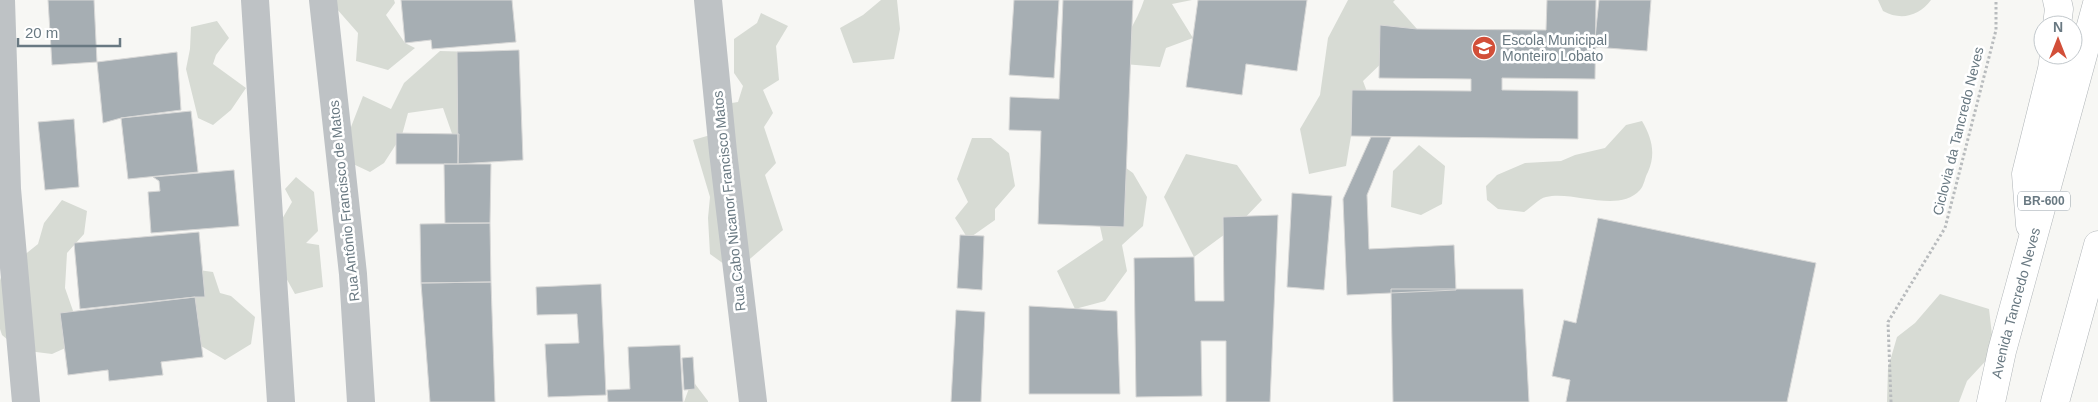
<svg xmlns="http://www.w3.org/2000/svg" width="2098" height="402" font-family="Helvetica,sans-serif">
<rect width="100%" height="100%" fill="#f7f7f4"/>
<path fill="#d7dbd4" d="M335 0H394L395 3 386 15 405 43 415 48 388 70 356 61 358 33 336 8Z
M881 0H897L900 29 894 59 853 63 840 28 863 15Z
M1144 0H1192L1172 4 1193 38 1166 48 1160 67 1112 63C1122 42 1137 22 1144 0Z
M1348 0H1395L1393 2 1417 29 1363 81 1376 116 1351 120V136L1346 166 1309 174 1300 129 1320 95 1328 38Z
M1878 0H1931C1919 16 1901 21 1883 11Z
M761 13 788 26 776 46 779 80 763 90 773 113 764 127 776 163 765 175 783 230 735 272 710 254 708 218 710 197 693 140 721 132 719 105 738 102 743 86 734 73V39L757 23Z
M217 21 229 38 216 55 213 64 246 88 231 110 213 125 198 118 186 69 190 49 191 27Z
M440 51 475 52 456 145 443 108 408 113 402 135 384 163 370 172 351 163V127L363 96 391 109 404 83Z
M1642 121C1652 138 1656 154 1648 172 1645 177 1644 186 1640 190 1618 214 1573 190 1546 197 1539 198 1531 208 1524 212L1498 209 1487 200 1486 186 1497 175 1525 163 1561 161 1575 155 1605 148 1626 125Z
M972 138H991L1009 153 1015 186 995 209V220L968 239 955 218 968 202 957 179Z
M1419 145 1445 166 1442 204 1421 215 1391 207 1393 171Z
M1186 154 1237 165 1262 200 1240 223 1194 257 1164 197Z
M1115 160 1133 173 1147 197 1143 226 1122 245 1127 271 1105 301 1075 309 1057 271 1103 240 1095 204Z
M296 177 314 192 318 231 306 243 319 245 323 287 295 294 285 276 282 219 292 202 285 189Z
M62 200 87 211 84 234 67 253 65 288 78 325 72 345 52 354 20 350 2 335 0 329V280L3 272 38 244 44 223Z
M184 268 213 272 220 293 231 296 255 317 251 344 225 360 201 346 197 313 175 299Z
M1940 294 1989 309 1994 352 1967 381 1959 402H1887L1888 368 1897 337 1915 323Z
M692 380 708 401V402H684Z"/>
<path fill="#a6aeb3" stroke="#d8d8d7" d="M48 0H94L97 62 52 65Z
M401 0H512L516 42 432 49 431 40 405 43Z
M1014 0H1059L1054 78 1009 75Z
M1063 0H1133L1124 227 1038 224 1041 131 1009 130 1010 97 1059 99Z
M1198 0H1307L1297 71 1246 64 1242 95 1186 87Z
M1547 0H1596L1595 79 1502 78V90L1578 91V139L1351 136 1352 90 1471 91V79L1379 78 1380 25 1417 29 1546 30Z
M1599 0H1651L1647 51 1594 47Z
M519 50 523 160 458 164 457 52Z
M177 52 181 110 121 118 103 123 97 62Z
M191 111 198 172 128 179 121 118Z
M74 119 79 187 45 190 38 122Z
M396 133 459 134 458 164H396Z
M1371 137H1391L1367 195 1369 249 1454 245 1456 290 1347 295 1343 199Z
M444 164H491L490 223H445Z
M234 170 239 226 151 233 148 192 160 191 159 181 153 177Z
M1292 193 1332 196 1324 290 1287 287Z
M1278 215 1270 402H1226V341H1201L1202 396 1136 397 1134 258 1194 257 1195 301H1224L1223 217Z
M1598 218 1816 263 1787 402H1566L1570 380 1552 376 1564 320 1576 323Z
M490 223 491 282 421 283 420 224Z
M199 232 205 297H195L80 309 74 243Z
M960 235 984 236 982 290 957 288Z
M491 282 495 402H430L421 283Z
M601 284 606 395 548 397 545 344 579 343 577 314 537 315 536 287Z
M1391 289H1523L1529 402H1393Z
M195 297 203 357 161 362 163 375 109 381 108 370 68 375 60 313Z
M1029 306 1117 311 1120 394H1029Z
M956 310 985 312 981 402H951Z
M680 345 683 402H608L607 390 630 389 628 347Z
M693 357 695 389 684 390 682 358Z"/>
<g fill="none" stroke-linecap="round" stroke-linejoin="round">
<g stroke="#b0b5b8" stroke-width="29">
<g id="primary">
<path d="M2057 0 2059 9 2057 25"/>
<path d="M2030 225 2026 174 2052 69 2054 55"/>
<path id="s1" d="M1991 402 2002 351 2098 0"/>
<path d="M2055 402 2098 245"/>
</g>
</g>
<path stroke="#b8bbbd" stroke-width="3" stroke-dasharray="2.5 2.5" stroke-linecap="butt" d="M1891 402 1888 322 1945 228 1996 30V0"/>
<path stroke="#bec2c5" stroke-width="28" d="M1 0 7 189 26 402
M255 0 281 402
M323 0 353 274 361 402
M708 0 723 152 753 402"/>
<use href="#primary" stroke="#fff" stroke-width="28"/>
</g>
<defs>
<g id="school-disc" transform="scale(1.25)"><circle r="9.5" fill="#d24f39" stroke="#fff"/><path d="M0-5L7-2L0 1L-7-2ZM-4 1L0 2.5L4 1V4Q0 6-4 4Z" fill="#fff"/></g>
</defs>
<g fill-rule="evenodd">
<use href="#school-disc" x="1484" y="48"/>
</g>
<g text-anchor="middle" stroke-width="5" stroke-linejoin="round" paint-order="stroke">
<rect fill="#fff" stroke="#96a1a8" stroke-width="1" x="2018" y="191.5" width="52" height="19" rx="4"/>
<g font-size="12" font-weight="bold" fill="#697982">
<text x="2044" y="205">BR-600</text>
</g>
<g font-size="14" fill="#697982" stroke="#fff" text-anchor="start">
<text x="1502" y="45">Escola Municipal<tspan x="1502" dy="16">Monteiro Lobato</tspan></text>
</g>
<g font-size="14" fill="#697982" stroke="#fff">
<text transform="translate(1958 131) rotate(-76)" y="5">Ciclovia da Tancredo Neves</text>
<text transform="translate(344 201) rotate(-96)" y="5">Rua Antônio Francisco de Matos</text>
<text transform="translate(729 201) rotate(-96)" y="5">Rua Cabo Nicanor Francisco Matos</text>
<text dy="5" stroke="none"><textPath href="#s1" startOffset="102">Avenida Tancredo Neves</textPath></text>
</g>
</g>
<g transform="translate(2058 40)"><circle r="24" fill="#ffffff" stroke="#c3c9cd"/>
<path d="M0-4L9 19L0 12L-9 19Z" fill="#d24f39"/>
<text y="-8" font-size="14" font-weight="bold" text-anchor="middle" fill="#697982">N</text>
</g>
<path d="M18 38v8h102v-8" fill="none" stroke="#697982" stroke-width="2.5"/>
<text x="25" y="38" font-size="15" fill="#697982" stroke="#ffffff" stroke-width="4" paint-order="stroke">20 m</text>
</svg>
